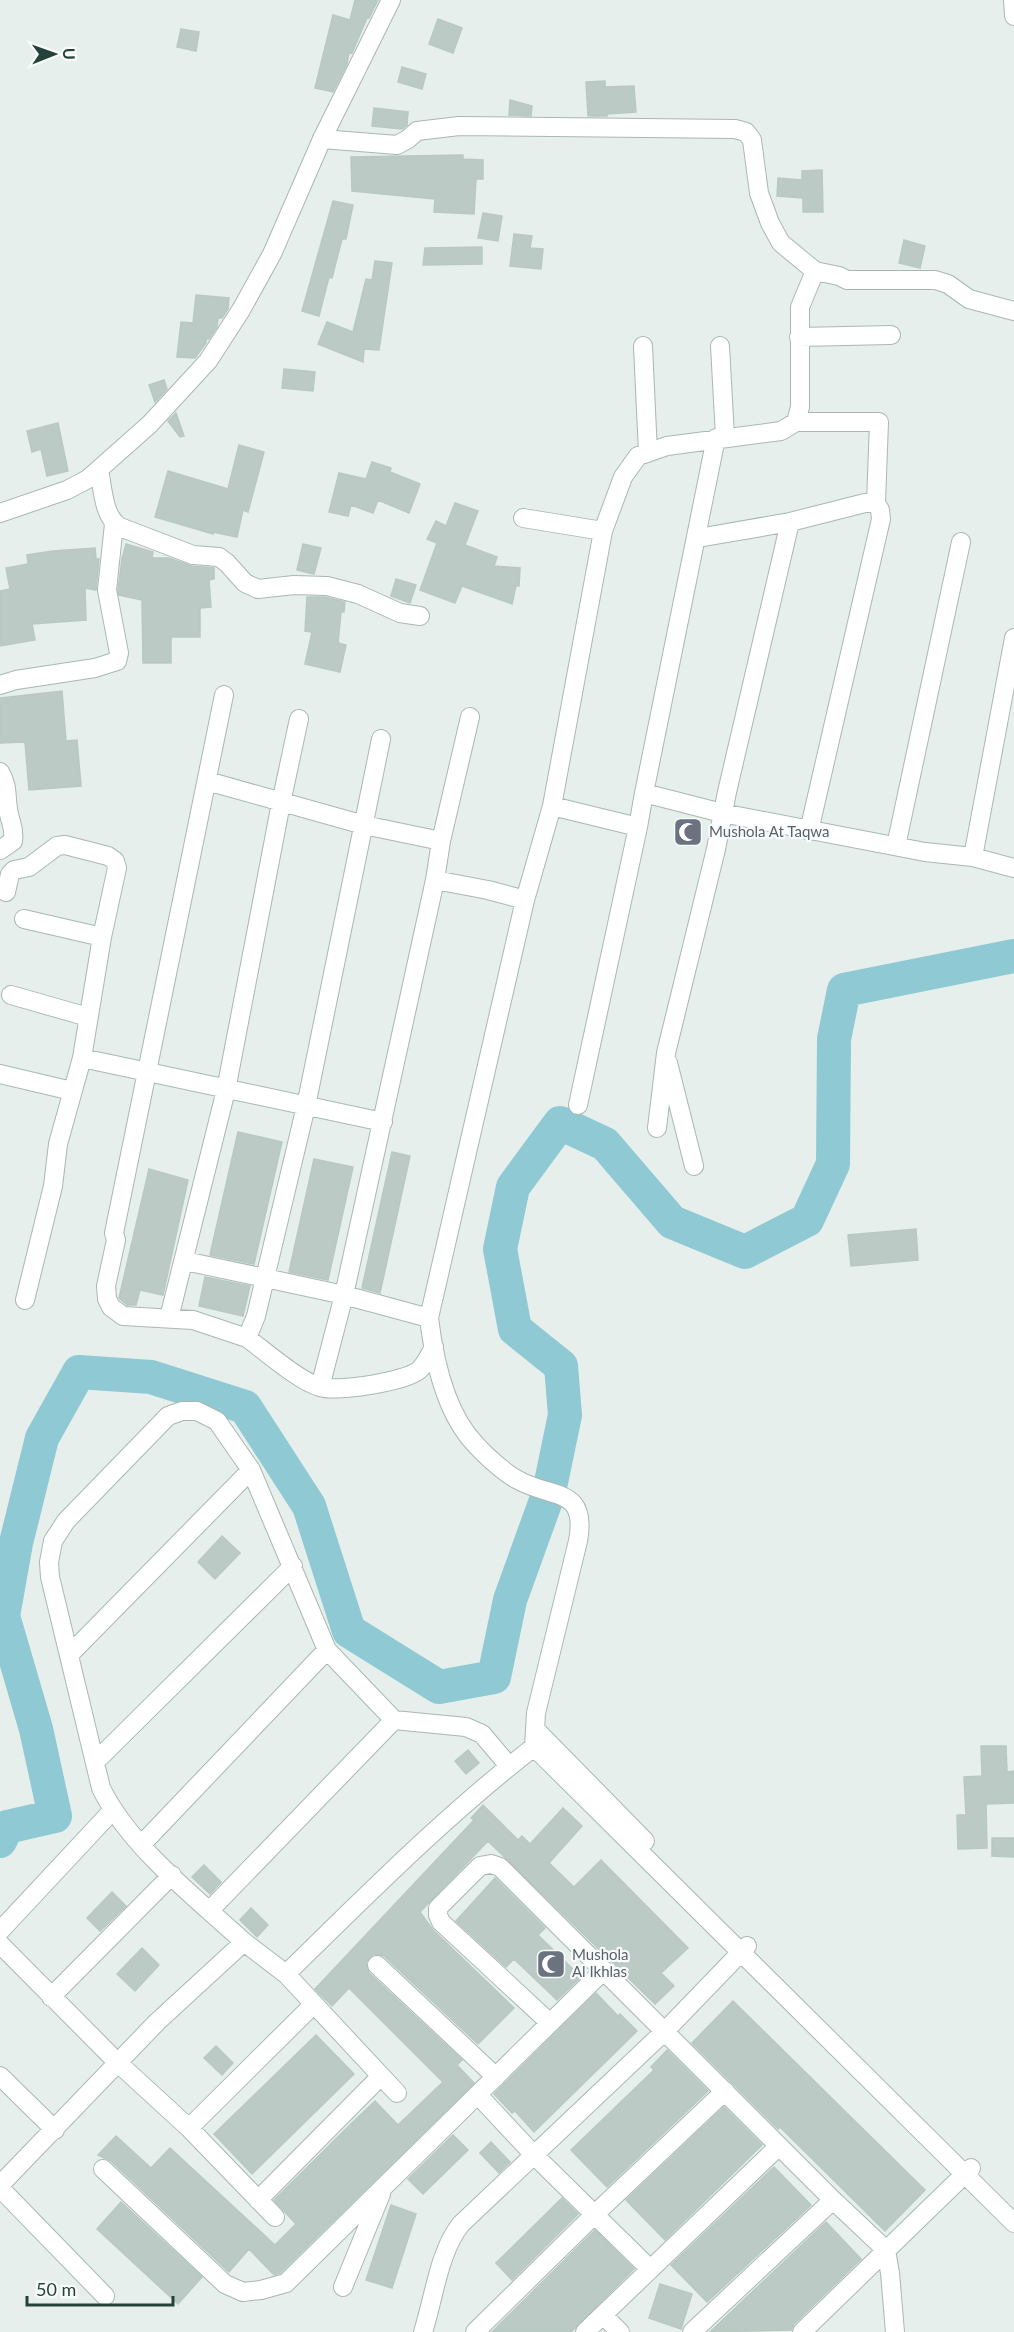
<svg xmlns="http://www.w3.org/2000/svg" width="1014" height="2332" font-family="Lato,sans-serif">
<rect width="100%" height="100%" fill="#e6efeb"/>
<g fill="none" stroke-linecap="round" stroke-linejoin="round">
<path stroke="#8ec9d4" stroke-width="34" d="M0 1841 7 1827 55 1816 36 1729 3 1616 16 1543 42 1438 79 1372 151 1377 245 1407 309 1506 349 1631 439 1687 494 1677 510 1600 549 1492 565 1415 561 1366 515 1329 500 1249 513 1187 560 1123 605 1144 672 1222 745 1252 807 1220 833 1164 834 1039 844 990 1014 956"/>
</g>
<path fill="#bbcac4" stroke="#b8c9c2" stroke-width="1.5" d="M355 0H378L369 18H367L352 53 349 52 347 64 333 92 315 88 333 15 350 20Z
M438 19 462 28 453 53 429 44Z
M181 29 199 32 196 51 177 47Z
M402 67 426 74 422 89 398 82Z
M605 81V87L634 86 636 112 607 114V116H588L586 82Z
M510 100 532 106 531 116 509 115Z
M374 108 408 112 407 125 402 129 372 126Z
M463 155V159L483 160V179H476L474 214 434 212 435 199 352 191 351 157Z
M822 170 823 212H803V198L777 196 778 178 802 180V171Z
M333 201 353 205 346 239H342L332 278 329 277 319 316 302 311Z
M483 213 502 216 498 241 478 238Z
M514 234 532 236 530 248 543 249 541 269 510 266Z
M904 240 925 246 920 268 899 263Z
M482 247V264L423 265 425 248Z
M375 261 392 263 379 350 364 349 363 362 318 344 327 322 353 332 366 279 372 280Z
M196 295 229 298 228 309 222 318H218L217 327 209 339H206V343L195 358 177 357 181 322 193 323Z
M284 369 315 372 313 391 282 388Z
M164 380 167 389 155 402 149 385Z
M176 413 184 436 180 437 168 421Z
M58 423 68 471 47 476 41 449 32 452 27 431Z
M239 445 264 452 248 512 243 510 237 537 213 532V534L155 517 168 471 228 489Z
M372 462 391 468 390 472 420 484 409 513 378 500 373 513 351 505 348 516 329 512 339 473 366 479Z
M455 503 478 511 465 545 497 557 494 566 520 568 519 586H516L512 604 462 586 455 603 420 590 437 543 427 539 436 521 446 526Z
M126 544 153 552 152 558H169L192 566 214 568V579L209 580 211 607 200 608V637H171V663H143L142 600 119 595 118 590 122 559Z
M303 544 321 548 314 574 297 570Z
M95 548 96 559H99L96 590 85 588 86 620 32 624 35 640 0 646V591L10 589 6 568 28 564 27 555 53 551Z
M396 579 416 585 410 603 391 596Z
M307 597H325L345 602 344 612H341L338 643 346 645 340 672 305 664 312 632 305 631Z
M62 691 66 741 77 740 81 786 29 790 25 742 0 743V698Z
M238 1132 282 1142 254 1264 210 1255Z
M392 1152 410 1156 380 1293 362 1288Z
M314 1159 353 1167 328 1280 289 1272Z
M149 1169 188 1180 163 1295 140 1290 136 1305H127L119 1298Z
M916 1229 918 1260 851 1266 848 1235Z
M205 1277 250 1286 243 1316 199 1306Z
M222 1536 240 1553 215 1579 198 1562Z
M981 1746H1006L1007 1772 1014 1771V1803L986 1804 987 1848 958 1849 957 1815H966L964 1777 982 1776Z
M468 1750 479 1763 466 1774 455 1761Z
M483 1805 518 1840 522 1836 530 1844 563 1808 582 1826 549 1863 574 1887 601 1860 688 1948 661 1973 674 1986 655 2004 488 1841 420 1912 433 1930 514 2008 478 2044 384 1956 373 1954 366 1963 369 1973 462 2060 457 2065 474 2083 280 2273 274 2275 249 2249 229 2272 111 2161 98 2155 116 2136 151 2168 170 2148 275 2245 296 2224 274 2200 352 2123 375 2101 398 2125 443 2082 349 1988 332 2006 315 1989 474 1820 471 1818Z
M992 1838H1014V1857L992 1856Z
M204 1865 221 1882 210 1894 192 1877Z
M495 1878 545 1928 538 1935 581 1977 557 2000 514 1959 506 1967 456 1921Z
M112 1892 126 1906 100 1931 87 1918Z
M251 1908 268 1925 257 1937 240 1920Z
M142 1948 159 1965 135 1991 117 1974Z
M596 1993 618 2016 620 2014 637 2031 534 2132 515 2111 512 2113 494 2094Z
M733 2001 925 2190 885 2231 780 2127 778 2129 692 2043Z
M316 2035 354 2074 252 2174 214 2134Z
M216 2046 233 2063 222 2075 204 2058Z
M667 2050 708 2091 607 2187 571 2150 654 2070 651 2067Z
M724 2107 762 2145 665 2240 626 2200Z
M453 2135 468 2150 423 2194 408 2179Z
M491 2142 510 2162 499 2173 480 2153Z
M774 2167 811 2205 707 2302 671 2265Z
M562 2198 578 2214 512 2280 496 2263Z
M121 2202 202 2277 178 2304 97 2229Z
M391 2205 416 2214 392 2288 366 2280Z
M826 2222 861 2259 794 2324 791 2330 710 2332Z
M595 2230 634 2269 571 2332H492Z
M660 2284 692 2294 681 2329 649 2318Z"/>
<g fill="none" stroke-linecap="round" stroke-linejoin="round">
<g stroke="#a8b8b2" stroke-width="20">
<path id="minor" d="M1013 0 1014 16
M322 139 397 145 408 139 417 131 459 126 735 129 746 132 752 140 759 193 770 223 781 243 815 271 839 276 847 280H935L948 284 969 299 1014 311
M799 337 891 335
M643 346 648 453
M720 346 725 437
M796 422H879L876 503
M99 470C103 488 103 517 120 527L193 555 219 557 227 563 245 583 258 589 294 585 327 586 358 594 400 613 420 616
M523 518 603 531
M698 538 790 522 865 503H876L880 510 881 519 809 831
M0 685 16 680 95 668 117 661 119 653 107 590 114 524
M381 739 306 1106 265 1278 344 1295 429 1318
M0 772C8 785 6 796 8 809 10 823 15 827 13 841L0 850
M207 781 364 825 441 841
M644 793 716 438
M552 806 603 531 623 477 638 456 667 446 781 431 796 422 800 407V307L815 271
M896 846 961 542
M973 857 1014 638
M435 880 488 890 525 900 429 1318C434 1360 446 1414 476 1445 486 1456 506 1474 518 1480 552 1499 588 1487 578 1541L536 1713 534 1747 1014 2223
M6 892 10 874 14 870 29 867 57 846 65 845 108 856 115 861 117 868 102 937 82 1058 58 1144 53 1186 25 1300
M525 900 552 806 638 827 644 793 722 813 925 852 973 857 1014 868
M24 919 102 937
M11 995 88 1017
M82 1058 383 1122
M668 1063 694 1166
M0 1074 72 1091
M578 1105 638 827
M657 1128 666 1053 716 849 727 792 790 522
M185 1261 265 1278 256 1316 247 1338 193 1320 123 1316 111 1307 107 1299 106 1286 116 1240 114 1233 224 695
M169 1318 226 1090 281 803 299 719
M247 1338C265 1351 300 1382 320 1387 338 1392 405 1382 419 1370 425 1365 430 1354 434 1347
M320 1387 344 1295 435 880 441 841 470 717
M69 1655 251 1470
M535 1729 645 1841
M95 1762 293 1566
M142 1844 327 1650
M210 1910 394 1720
M0 1931 112 1811
M244 1942C197 1899 129 1846 101 1788L50 1577 49 1562 53 1541 66 1521 168 1416 182 1411H197L217 1421 251 1470 327 1650 394 1720 466 1727 482 1734 509 1766
M0 1944 117 2062 189 2128 275 2217
M377 1965 496 2077
M51 1997 172 1875
M549 2022 441 1922 438 1915V1908L480 1866 491 1864 500 1867 833 2200 886 2250 890 2273 895 2332
M0 2076 55 2130
M397 2093 286 1974C369 1893 451 1810 543 1740
M478 2095 535 2156 650 2269
M189 2128 314 2004
M103 2169 225 2284 243 2292 261 2290 286 2283 604 1970
M0 2185 157 2022 244 1942 286 1974
M0 2188 105 2296
M258 2200 381 2076
M343 2287 381 2194
M603 2315 620 2332
M423 2332C434 2298 439 2251 461 2224L665 2031 747 1946
M475 2332 595 2214 725 2091
M585 2332 779 2146
M692 2332 833 2200
M802 2332 971 2168"/>
</g>
<g stroke="#a8b8b2" stroke-width="20">
<path id="tertiary" d="M0 513 67 490 88 479 150 424 208 361 241 310 272 254 322 139 391 0"/>
</g>
<use href="#minor" stroke="#fff" stroke-width="18"/>
<use href="#tertiary" stroke="#fff" stroke-width="18"/>
</g>
<defs>
<g id="mosque-square" transform="scale(1.5)"><rect x="-9" y="-9" width="18" height="18" rx="4" fill="#6b7280" stroke="#f7fbf9"/><path d="M3.5-4.9A6 6 0 1 0 3.5 4.9A5 5 0 1 1 3.5-4.9Z" fill="#fff"/></g>
</defs>
<g fill-rule="evenodd">
<use href="#mosque-square" x="688" y="832"/>
<use href="#mosque-square" x="551" y="1964"/>
</g>
<g text-anchor="middle" stroke-width="4.5" stroke-linejoin="round" paint-order="stroke">
<g font-size="15" fill="#5b616d" stroke="#f7fbf9" text-anchor="start">
<text x="709" y="837">Mushola At Taqwa</text>
<text x="572" y="1960">Mushola<tspan x="572" dy="17">Al Ikhlas</tspan></text>
</g>
</g>
<g transform="translate(54 54) rotate(89)" stroke="#f7fbf9" stroke-width="4.5" paint-order="stroke">
<path d="M0-4.5L10 22L0 15L-10 22Z" fill="#24423a"/>
<text y="-9" font-size="16" font-weight="bold" text-anchor="middle" fill="#24423a">U</text>
</g>
<path d="M27 2296v9h146v-9" fill="none" stroke="#24423a" stroke-width="3"/>
<text x="36" y="2296" font-size="18" fill="#24423a" stroke="#f7fbf9" stroke-width="4.5" paint-order="stroke">50 m</text>
</svg>
